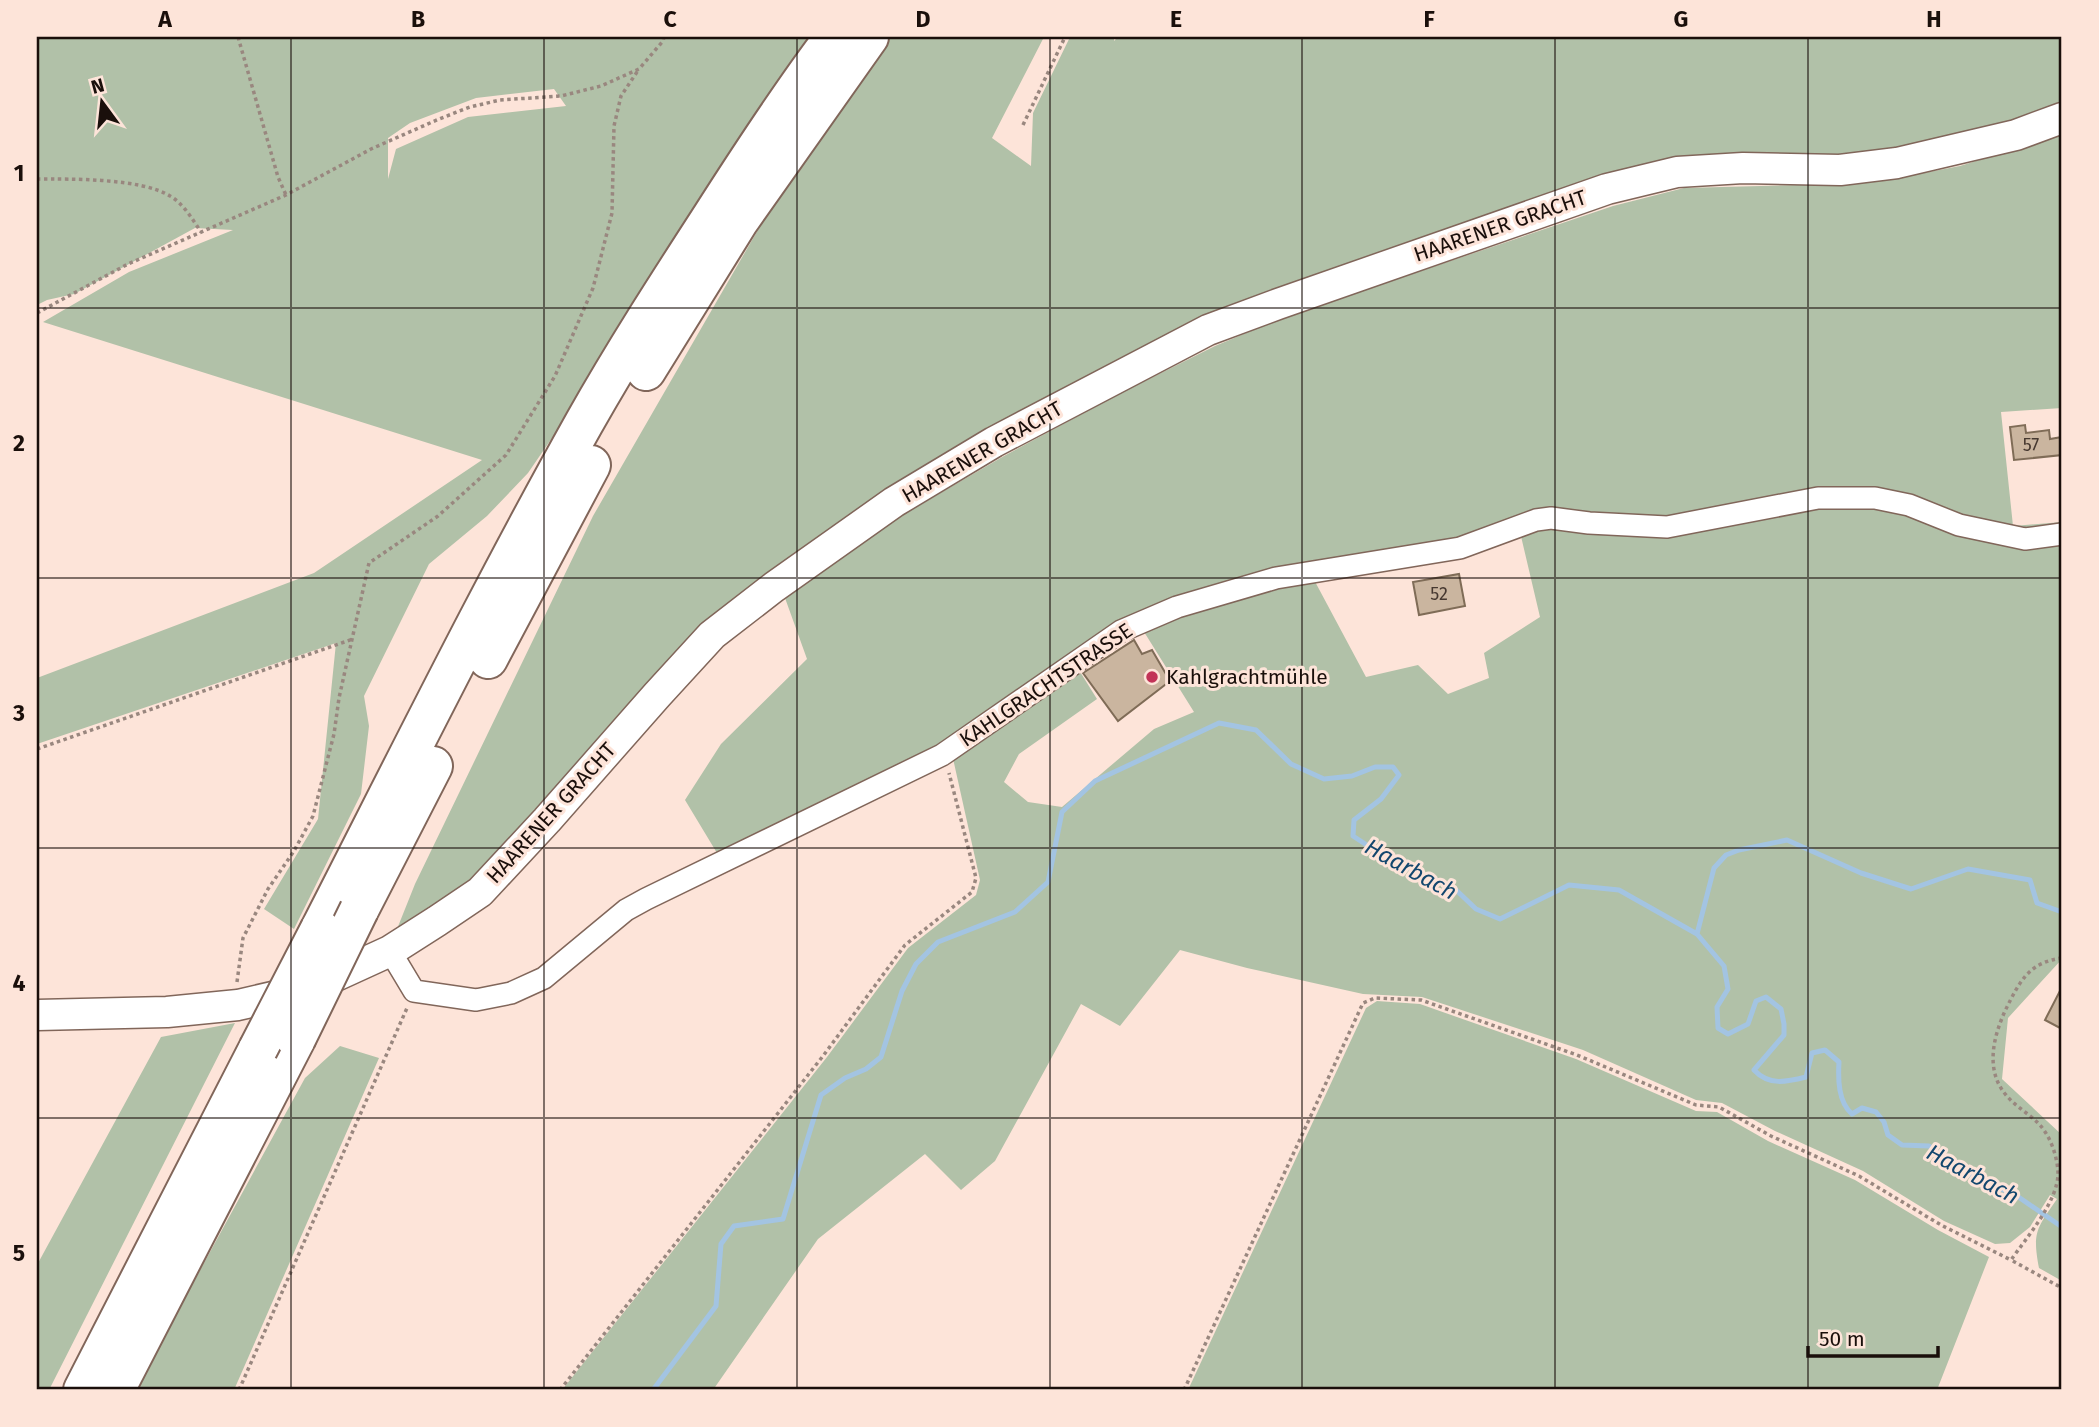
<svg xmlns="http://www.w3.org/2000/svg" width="2099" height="1427" font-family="'Fira Sans',sans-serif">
<rect width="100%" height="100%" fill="#fde4d9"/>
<path fill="#b1c1a8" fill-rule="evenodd" d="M37 37H813L578 400 528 473 487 516 429 564 364 696 369 726 361 794 294 929 264 909 318 819 336 643 37 744V678L314 573 482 460 43 322 129 272 233 230 195 228 74 294 47 300 37 305ZM554 89 566 106 468 117 396 149 388 179V138L410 123 476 98Z
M889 37H1044L992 138 1031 166 1033 113 1070 37H1114V41L1118 37H2062V108L1896 153 1743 159 1277 294 826 537 472 884 393 939 415 884 593 516 759 228 875 54Z
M2062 134V408L2001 412 2013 526 2062 522V529L2026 534 1910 501 1666 521 1590 517 1460 542 1175 602 941 749 720 858 685 800 721 744 807 659 785 598 901 516 1004 456 1117 395 1215 346 1282 318 1613 206 1684 188 1838 184 1898 178 1960 166Z
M1874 502 2062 538V959L2008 1018 2002 1079 2062 1135V1281L2039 1268C2032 1232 2037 1228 2057 1199L2050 1195 2030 1227 2010 1243 1995 1244 1944 1221 1863 1171 1775 1131 1722 1103 1696 1100 1583 1050 1422 997 1363 994 1247 968 1180 950 1120 1026 1081 1004 995 1161 961 1190 925 1154 818 1239 713 1390H562L827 1057 908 948 976 895 980 880 952 754 1077 667 1097 699 1019 754 1004 782 1028 802 1062 807 1154 729 1194 712 1141 627 1312 576 1366 677 1418 665 1448 694 1489 678 1484 653 1540 617 1520 532 1538 524 1757 514Z
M1377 1001 1420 1004 1576 1059 1696 1111 1717 1112 1768 1141 1855 1180 1938 1230 1989 1257 1937 1390H1188L1366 1008Z
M235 1023 49 1390H37V1265L161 1037Z
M340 1046 379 1058 234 1390H138L175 1316 305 1078Z"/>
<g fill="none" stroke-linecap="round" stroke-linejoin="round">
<path stroke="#a3c4e2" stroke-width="5" d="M1697 934 1714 868 1726 855 1739 850 1787 840 1861 873 1911 889 1968 869 2030 880 2037 903 2062 912
M653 1390 716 1306 721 1244 734 1226 783 1219 821 1095 845 1078 866 1069 881 1057 902 991 916 964 938 942 1015 912 1048 882 1062 812 1095 781 1219 723 1256 730 1291 764 1324 779 1352 776 1375 767H1393L1399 775 1381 799 1354 820 1353 836 1388 859 1454 888 1476 909 1500 919 1569 885 1619 890 1697 934 1724 966 1728 989 1717 1007 1718 1028 1728 1034 1748 1024 1756 1001 1766 997 1781 1009 1784 1024V1035L1754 1070C1769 1086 1786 1082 1806 1077L1812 1053 1825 1050 1839 1062C1838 1079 1838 1102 1852 1114L1862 1108 1876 1112 1884 1122 1888 1135 1902 1145 1929 1146 1945 1157 1954 1168 2017 1196 2062 1227"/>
</g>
<path fill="#cab59f" stroke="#7f6c57" stroke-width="2" d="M2025 425 2026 433 2049 430 2050 439 2062 437V455L2014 460 2010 427Z
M1459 574 1465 606 1419 615 1413 582Z
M1134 640 1142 654 1152 650 1170 681 1118 721 1083 673Z
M2062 987V1029L2045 1020Z"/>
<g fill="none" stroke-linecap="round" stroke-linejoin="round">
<g stroke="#81665a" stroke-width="24">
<path id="street" d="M390 951 414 991 476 1000 511 993 544 978 626 910 646 899 942 755 1121 631 1177 607 1276 578 1460 548 1536 520 1551 518 1589 523 1667 527 1818 498H1875L1909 505 1959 525 2025 539 2062 534"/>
</g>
<g stroke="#81665a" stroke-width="33">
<path id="secondary" d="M37 1015 167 1012 238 1005 307 989 390 951 437 921 480 892 547 820 657 695 712 635 774 587 894 502 994 442 1208 330 1278 304 1607 189 1677 172 1743 168 1840 170 1897 163 2016 135 2062 118"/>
</g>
<g stroke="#81665a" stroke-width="42">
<path id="highway" d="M646 371 739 221 869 37
M488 659 591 465
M359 910 433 766
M320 929C407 759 491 589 584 423 624 352 668 284 712 216 751 155 790 95 834 37
M83 1390 258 1049
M115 1390 296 1039"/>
</g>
<path stroke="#99877f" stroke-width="3.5" stroke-dasharray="3.5 3.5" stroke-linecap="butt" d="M238 37 278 177 286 195
M1023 125 1065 37
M37 179C71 179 141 178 170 196 183 203 193 220 201 232
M37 313 128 264 286 195 371 149 439 119 470 107 500 100 561 96 601 86 639 69 663 41 664 37
M37 749 353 639
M2062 958C2034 962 2024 974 2011 999 1996 1027 1982 1067 2006 1095 2015 1106 2028 1113 2038 1123 2050 1135 2057 1155 2058 1172 2059 1200 2027 1237 2011 1260L2062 1288
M237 982 243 938 268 889 294 851 313 816 334 734 339 698 369 563 438 516 506 455 555 376 593 288 612 213 614 126 621 96 639 69
M239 1390 407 1008
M560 1390 823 1056 905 945 972 892 976 878 949 773
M1184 1390 1363 1003 1375 998 1421 1000 1577 1055 1696 1105 1719 1107 1771 1136 1859 1176 1941 1225 2011 1260"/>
<use href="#street" stroke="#fff" stroke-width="21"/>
<use href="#secondary" stroke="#fff" stroke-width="30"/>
<use href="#highway" stroke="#fff" stroke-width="38"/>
<g stroke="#81665a" stroke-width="42" stroke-linecap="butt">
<path id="highway-bridge" d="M296 1039 359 910
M258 1049 320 929"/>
</g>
<use href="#highway-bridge" stroke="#fff" stroke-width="38"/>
</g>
<path fill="none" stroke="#1a0f0b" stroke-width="2" stroke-opacity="0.55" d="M291 37V1390M544 37V1390M797 37V1390M1050 37V1390M1302 37V1390M1555 37V1390M1808 37V1390M37 308H2062M37 578H2062M37 848H2062M37 1118H2062"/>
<circle fill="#c23357" stroke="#fde4d9" stroke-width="2.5" cx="1152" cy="677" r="7"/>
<g text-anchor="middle" stroke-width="6" stroke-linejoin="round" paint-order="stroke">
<g font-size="18" fill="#463830">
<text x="2031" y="451">57</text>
<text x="1439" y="600">52</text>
</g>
<g font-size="21" fill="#1a0f0b" stroke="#fde4d9">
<text transform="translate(1500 226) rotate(-19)" y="7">HAARENER GRACHT</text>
<text transform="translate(982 452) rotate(-30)" y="7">HAARENER GRACHT</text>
<text transform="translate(1046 685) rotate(-34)" y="7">KAHLGRACHTSTRASSE</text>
<text transform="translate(551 813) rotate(-48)" y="7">HAARENER GRACHT</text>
</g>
<g font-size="21" fill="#1a0f0b" stroke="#fde4d9" text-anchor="start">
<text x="1166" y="684">Kahlgrachtmühle</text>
</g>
<g font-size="23" font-style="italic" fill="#13476e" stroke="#fde4d9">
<text transform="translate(1411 869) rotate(29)" y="8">Haarbach</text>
<text transform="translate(1973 1174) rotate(28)" y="8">Haarbach</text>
</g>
</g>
<rect width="2099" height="1427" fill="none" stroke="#fde4d9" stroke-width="77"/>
<g transform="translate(102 102) rotate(345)" stroke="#fde4d9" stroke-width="5" paint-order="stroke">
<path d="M0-5L12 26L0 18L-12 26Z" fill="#1a0f0b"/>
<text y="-10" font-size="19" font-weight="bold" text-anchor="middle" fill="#1a0f0b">N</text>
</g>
<path d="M1808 1346v10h130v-10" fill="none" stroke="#1a0f0b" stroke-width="3.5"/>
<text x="1819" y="1346" font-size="21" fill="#1a0f0b" stroke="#fde4d9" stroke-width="5" paint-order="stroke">50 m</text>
<rect x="38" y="38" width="2022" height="1350" fill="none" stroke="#1a0f0b" stroke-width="2.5"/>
<g font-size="23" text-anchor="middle" font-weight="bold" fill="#1a0f0b">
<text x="165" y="27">A</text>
<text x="418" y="27">B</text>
<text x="670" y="27">C</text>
<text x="923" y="27">D</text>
<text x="1176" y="27">E</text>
<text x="1429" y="27">F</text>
<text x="1681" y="27">G</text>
<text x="1934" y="27">H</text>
<text x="19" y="181">1</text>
<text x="19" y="451">2</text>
<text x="19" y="721">3</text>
<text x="19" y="991">4</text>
<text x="19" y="1261">5</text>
</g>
</svg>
